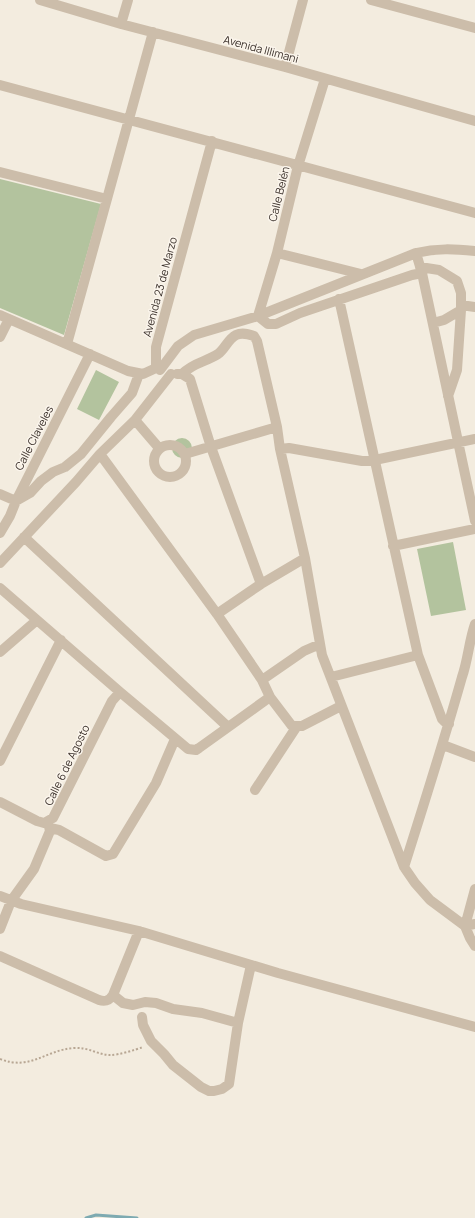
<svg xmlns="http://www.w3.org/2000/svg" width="475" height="1218" font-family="Manrope,sans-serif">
<rect width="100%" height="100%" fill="#f3ecdf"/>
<path fill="#b3c39e" d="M0 179 101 204 64 335 0 308Z
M96 370 119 382 99 420 77 409Z
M172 448a10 10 0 1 1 20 0a10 10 0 1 1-20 0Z
M453 542 466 610 431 616 417 549Z"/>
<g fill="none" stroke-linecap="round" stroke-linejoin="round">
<path stroke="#7daab1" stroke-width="3" d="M86 1218 96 1215 137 1218"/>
<path stroke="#b8a794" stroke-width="2" stroke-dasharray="2 2" stroke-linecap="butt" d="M0 1059C31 1071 45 1050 74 1048 89 1047 98 1055 110 1055 119 1055 135 1050 143 1047"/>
<path stroke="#ccbdaa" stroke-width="10" d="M40 0 121 24 285 67 475 121
M371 0 475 28
M121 24 128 0
M285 67 303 0
M325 79 298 166 277 253 258 316 268 324H276L300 313 412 275 422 273
M0 85 475 213
M0 172 107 199
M277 253 361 274
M416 253 422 273 475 521
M420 267 439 270 457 281 461 293V310L457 370 448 396
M339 299 418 655 442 719 445 722 449 724
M461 305 475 307
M0 315 128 371 143 374 156 368V347L212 141
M433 323 444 320 461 310
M0 337 9 319
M67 344 153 32
M160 370 178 346 194 335 258 316 416 253C437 248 454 249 475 251
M177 374H182L190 379 211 447 261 584
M182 374C194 362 206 362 218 354 225 349 228 339 236 335 242 332 248 334 254 336L257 341 277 427 280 449 305 558 322 655 404 867
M135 420 159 448
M154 461a16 16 0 1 1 32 0a16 16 0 1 1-32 0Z
M280 449 289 448 362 461H370L475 439
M100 454 217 614 262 680 270 697 289 722 292 726H302L341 706
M185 454 277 427
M0 494 16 501 30 493 41 481 53 472 65 467 81 454 111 417 132 393 139 374
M0 533 10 516 16 501 90 354
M24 537 228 727
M393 546 475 529
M0 563 76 482 100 454 135 420 171 374
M0 588 120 692 188 749 196 750 199 748 270 697
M217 614 261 584 305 558
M475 624C469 641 468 660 462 677 444 741 424 804 404 867L415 883 430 900 465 926 470 938 475 946
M0 652 37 620
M331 677 418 655
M262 680 304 651 320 644
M443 745 475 757
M0 761 61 640
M255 790 297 726
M0 802 37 821 44 823 53 818 112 701 120 692
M50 828 59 830 106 856 113 854 156 783 175 739
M475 889 465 926 475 924
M0 896 21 904 139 931 278 973 475 1027
M0 929 11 901 34 869 50 831 48 822
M0 956 99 1000C105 1002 109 1001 113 995L139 931
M113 995 123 1003 133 1005 145 1002 156 1003 173 1009 202 1013 238 1023
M142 1017 143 1025 151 1041 164 1054 173 1065 201 1087 209 1091H214L222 1089 229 1084 238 1023 251 965"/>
</g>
<g text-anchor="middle" stroke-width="3" stroke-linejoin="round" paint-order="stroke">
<g font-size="11" fill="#3a302a" stroke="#fbf5ec">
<text transform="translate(261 49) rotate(15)" y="4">Avenida Illimani</text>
<text transform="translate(279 194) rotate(-76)" y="4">Calle Belén</text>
<text transform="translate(160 287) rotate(-75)" y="4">Avenida 23 de Marzo</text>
<text transform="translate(34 438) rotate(-63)" y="4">Calle Claveles</text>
<text transform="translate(67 765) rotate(-64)" y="4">Calle 6 de Agosto</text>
</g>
</g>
</svg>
